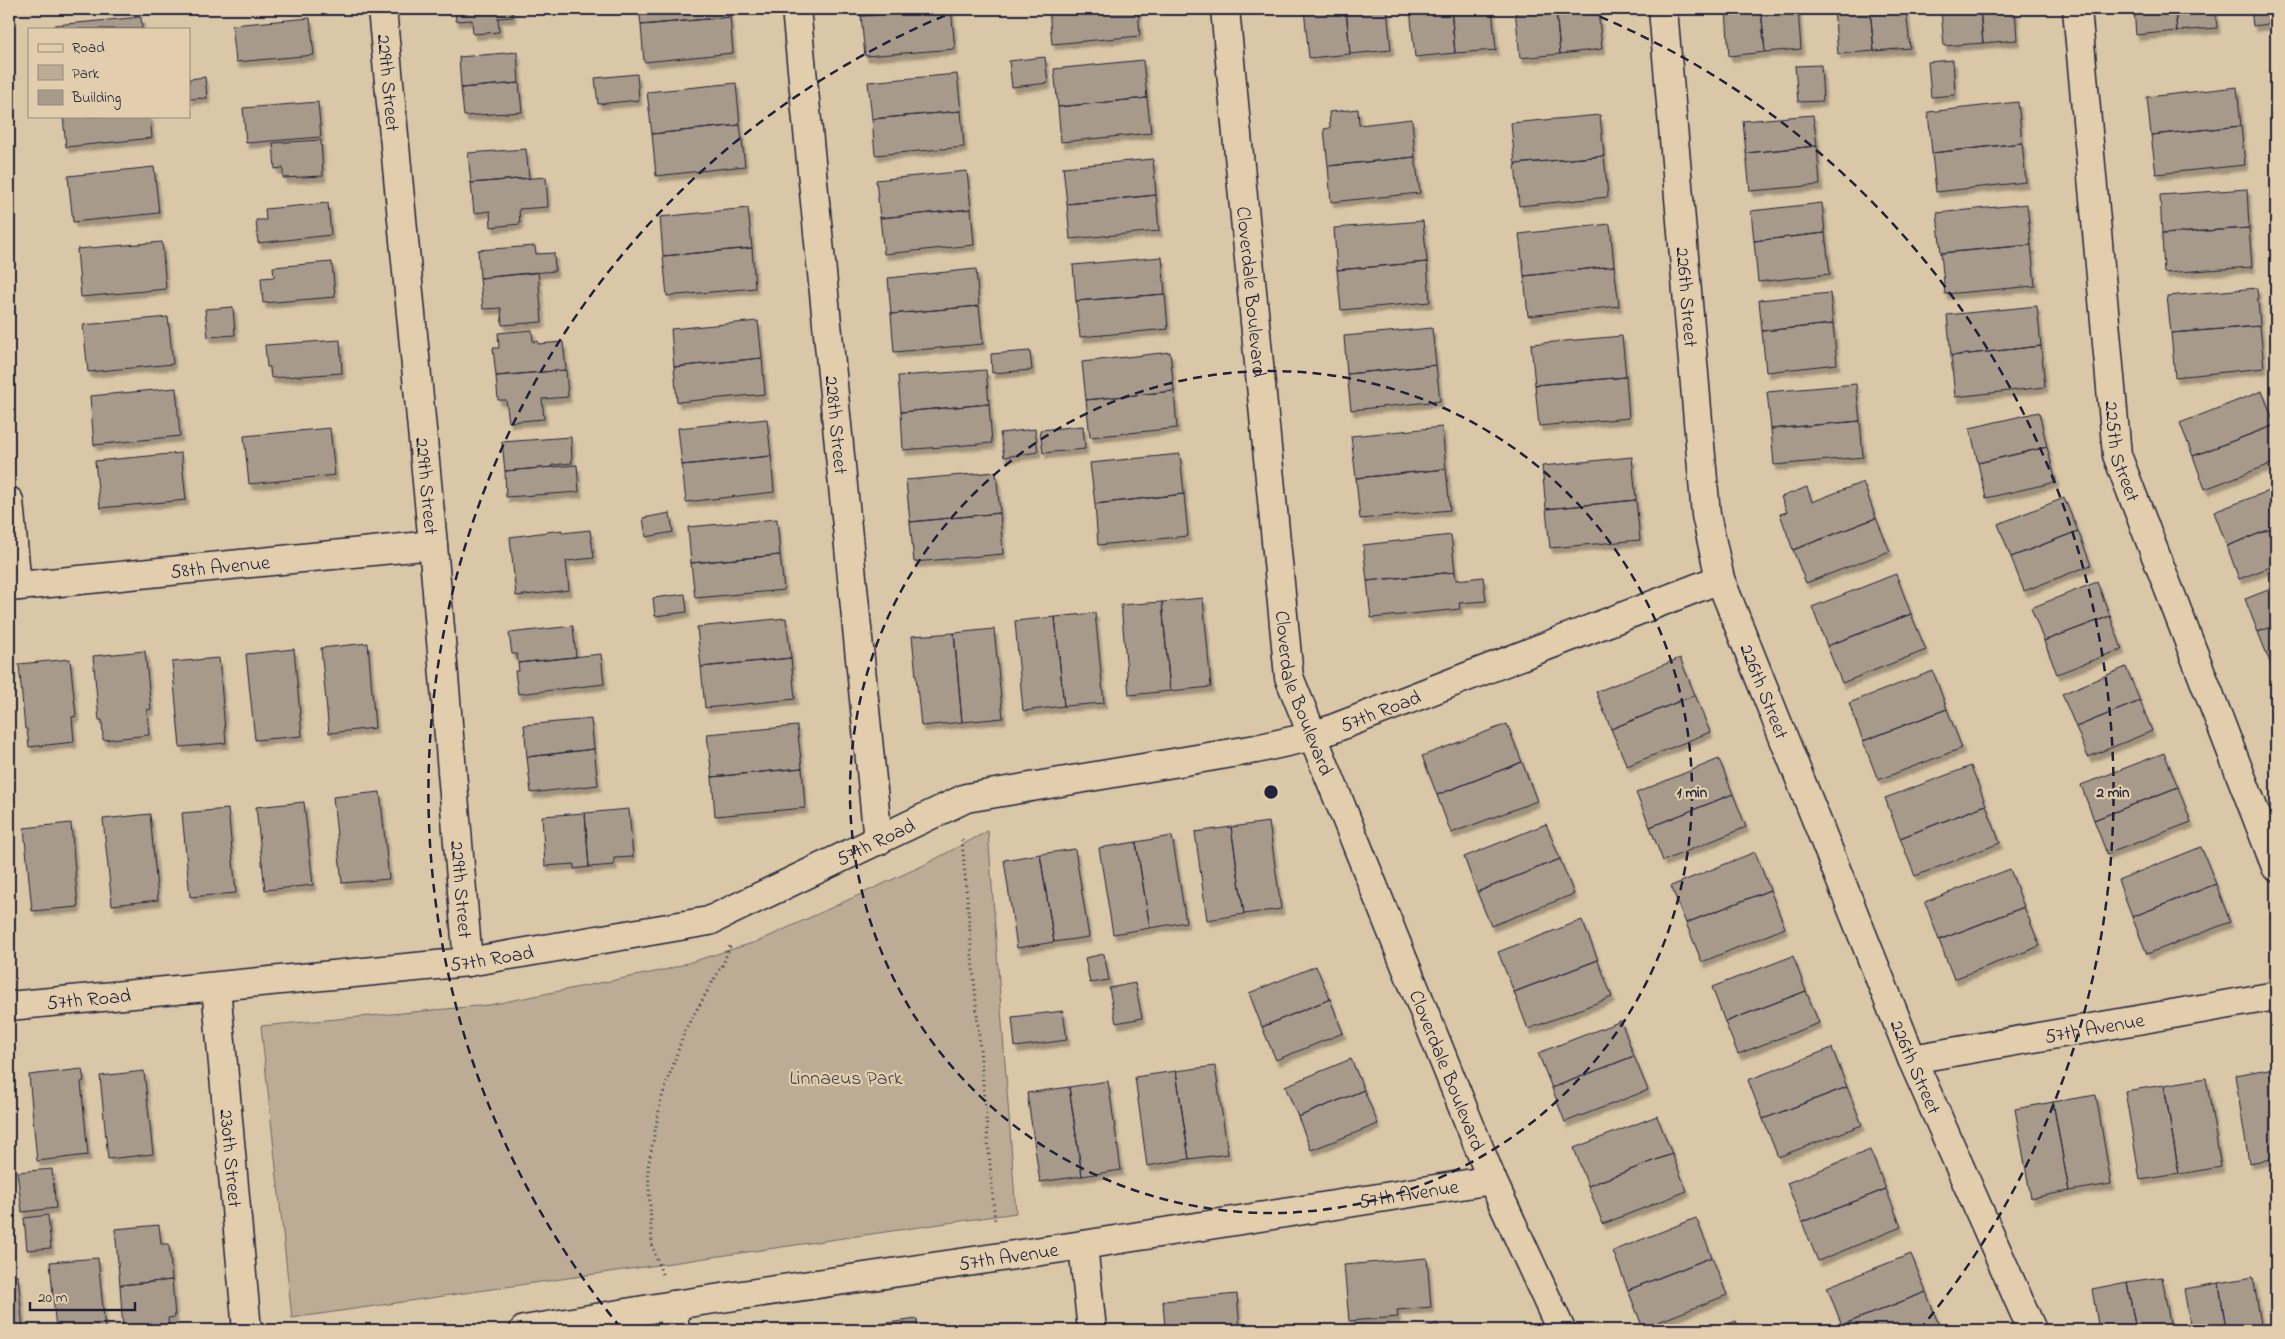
<svg xmlns="http://www.w3.org/2000/svg" width="2285" height="1339" font-family="'Indie Flower',sans-serif">
<defs>
<filter id="shadow"><feDropShadow dx="3" dy="5.5" stdDeviation="1" flood-color="#0004"/></filter>
</defs>
<rect width="100%" height="100%" fill="#dac7a8"/>
<filter id="ink" filterUnits="userSpaceOnUse"><feTurbulence type="fractalNoise" baseFrequency=".02" numOctaves="2"/><feDisplacementMap in="SourceGraphic" scale="10" xChannelSelector="R" yChannelSelector="G"/><feConvolveMatrix kernelMatrix="1 2 1 2 8 2 1 2 1" color-interpolation-filters="sRGB"/></filter>
<g filter="url(#ink)">
<path fill="#bcac96" stroke="#6f6768" d="M988 831 1016 1213 292 1318 261 1026 489 1005 665 970 759 941 924 865Z"/>
<path fill="#a79a8a" stroke="#22223b" filter="url(#shadow)" d="M455 9H512L513 17 498 18 499 32 473 34 472 20 456 21Z
M639 9H729L730 17 641 25Z
M861 9H940L861 16Z
M940 9H951L955 49 865 56 861 16Z
M1049 9H1138L1140 36 1052 44Z
M1304 9H1346L1350 54 1309 58Z
M1346 9H1387L1391 50 1350 54Z
M1410 9H1451L1455 53 1415 57Z
M1451 9H1492L1496 50 1455 53Z
M1515 9H1556L1560 54 1520 58Z
M1556 9H1598L1602 49 1560 54Z
M1726 9H1761L1765 52 1729 56Z
M1761 9H1798L1801 49 1765 52Z
M1834 9H1870L1874 51 1838 54Z
M1870 9H1906L1910 48 1874 51Z
M1941 9H1980L1983 43 1944 46Z
M1980 9H2015L2017 40 1983 43Z
M2134 9H2175L2177 31 2136 35Z
M2175 9H2215L2217 28 2177 31Z
M2251 9H2276V23L2253 26Z
M141 17 142 29H56L55 25Z
M730 17 733 53 644 62 641 25Z
M310 18 314 55 236 62 232 25Z
M517 52 519 83 461 88 459 57Z
M1045 57 1048 83 1012 87 1009 61Z
M1143 60 1147 98 1058 107 1054 69Z
M1953 60 1955 95 1931 97 1928 62Z
M1821 65 1823 101 1798 102 1795 66Z
M637 74 639 100 598 104 595 78Z
M957 74 961 111 872 119 868 82Z
M205 77 207 98 189 99V79Z
M519 83 522 112 464 116 461 88Z
M736 83 740 125 652 134 647 92Z
M2237 87 2241 126 2151 135 2147 97Z
M1147 98 1151 133 1061 142 1058 107Z
M318 102 321 137 246 143 243 108Z
M2018 102 2022 143 1932 153 1928 112Z
M1358 109 1359 125 1412 119 1415 157 1328 166 1324 129 1330 128 1329 112Z
M961 111 964 147 875 155 872 119Z
M1600 115 1604 156 1515 164 1511 123Z
M1813 115 1817 146 1746 153 1743 121Z
M63 116H150L152 138 66 147Z
M740 125 745 166 656 176 652 134Z
M2241 126 2245 165 2156 174 2151 135Z
M321 140 323 176 283 178V168L275 169 273 143Z
M2022 143 2026 182 1936 192 1932 153Z
M1817 146 1820 185 1750 191 1746 153Z
M526 149 529 178 471 183 468 153Z
M1604 156 1608 197 1519 206 1515 164Z
M1415 157 1420 193 1331 202 1328 166Z
M1153 159 1156 195 1067 204 1063 167Z
M154 167 159 213 73 222 68 176Z
M967 171 971 209 880 218 876 180Z
M546 177 548 207 519 209 520 224 491 227 490 211 474 213 471 183Z
M2247 189 2249 228 2162 234 2160 195Z
M1156 195 1159 231 1070 239 1067 204Z
M328 203 331 235 258 243 256 220H266L265 209Z
M1822 203 1825 233 1754 241 1751 211Z
M2027 204 2031 245 1941 253 1937 213Z
M748 208 752 248 663 256 660 217Z
M971 209 974 245 884 254 880 218Z
M1423 221 1427 262 1337 270 1334 228Z
M1610 224 1614 266 1524 276 1519 234Z
M2249 228 2252 267 2164 273 2162 234Z
M1825 233 1830 274 1758 282 1754 241Z
M162 242 166 289 81 297 77 249Z
M2031 245 2035 286 1945 294 1941 253Z
M535 246 536 254 554 253 555 271 480 278 478 250Z
M752 248 755 288 667 296 663 256Z
M1162 257 1165 294 1076 301 1073 265Z
M332 262 335 297 263 303 261 278 274 277 273 267Z
M1427 262 1430 302 1341 310 1337 270Z
M1614 266 1619 306 1528 316 1524 276Z
M976 269 979 306 891 314 888 278Z
M538 272 542 322 502 325 501 308 483 309 480 278Z
M2257 288 2260 326 2171 333 2167 296Z
M1830 293 1833 324 1762 331 1759 300Z
M1165 294 1168 329 1080 337 1076 301Z
M979 306 983 344 894 352 891 314Z
M2037 306 2041 346 1951 356 1947 315Z
M233 307 235 335 208 337 205 309Z
M168 317 173 364 88 372 83 325Z
M758 321 762 358 674 367 671 329Z
M1833 324 1837 364 1766 372 1762 331Z
M2260 326 2264 368 2175 377 2171 333Z
M1432 328 1436 365 1347 374 1344 336Z
M532 330 533 342 538 341V344L563 342 566 370 496 376 493 348H499L498 333Z
M1622 336 1626 377 1535 385 1531 344Z
M340 340 342 373 271 378 270 367H267L265 345Z
M2041 346 2045 387 1955 397 1951 356Z
M1030 351 1032 370 992 373 991 354Z
M1170 352 1174 391 1086 400 1082 362Z
M762 358 765 394 677 402 674 367Z
M1436 365 1440 401 1351 410 1347 374Z
M566 370 568 397 542 399 544 419 509 422 506 400H498L496 376Z
M986 370 989 404 901 412 898 376Z
M1626 377 1629 418 1539 426 1535 385Z
M1856 384 1860 421 1771 429 1767 392Z
M176 388 180 436 94 445 90 396Z
M1174 391 1177 428 1090 437 1086 400Z
M2262 391 2275 425 2193 456 2180 423Z
M989 404 992 443 903 450 901 412Z
M2039 412 2047 447 1978 463 1970 428Z
M767 419 771 456 682 465 678 428Z
M1860 421 1863 457 1774 465 1771 429Z
M2275 425 2276 462 2205 489 2193 456Z
M1083 426 1085 449 1043 453 1040 430Z
M1442 427 1446 469 1356 478 1351 436Z
M330 428 335 475 249 484 244 436Z
M1035 429 1038 452 1004 457 1000 433Z
M571 437 572 463 552 465V467L505 471 502 442Z
M2047 447 2056 482 1986 498 1978 463Z
M181 453 186 500 100 508 95 461Z
M1180 454 1184 494 1095 504 1090 463Z
M771 456 774 492 686 502 682 465Z
M1632 457 1636 500 1546 509 1542 466Z
M577 465 579 492 506 497 505 471Z
M1446 469 1450 510 1360 519 1356 478Z
M996 472 1000 513 910 522 906 480Z
M1863 482 1876 518 1793 550 1780 514 1787 512 1781 497 1807 487 1812 502Z
M2276 488V527L2227 546 2214 512Z
M1184 494 1188 536 1098 545 1095 504Z
M2064 498 2078 531 2011 557 1998 524Z
M1636 500 1640 540 1550 548 1546 509Z
M670 513 673 532 646 537 643 518Z
M1000 513 1003 554 914 562 910 522Z
M1876 518 1890 551 1806 583 1793 550Z
M777 519 780 555 691 563 688 527Z
M2276 527V565L2239 579 2227 546Z
M562 530V533L590 530 594 558 566 561 569 590 516 596 510 537Z
M2078 531 2091 565 2024 591 2011 557Z
M1451 535 1455 572 1367 581 1363 545Z
M780 555 784 590 695 598 691 563Z
M1455 572 1456 580 1483 577 1486 601 1459 603 1460 609 1371 618 1367 581Z
M1896 574 1911 614 1827 646 1812 607Z
M2097 582 2110 616 2044 641 2031 608Z
M2276 587V625L2258 632 2245 599Z
M685 594 687 612 655 616 653 598Z
M1203 598 1211 687 1170 691 1162 602Z
M1162 602 1170 691 1129 695 1121 605Z
M1095 613 1104 703 1064 706 1055 617Z
M1911 614 1926 650 1842 683 1827 646Z
M2110 616 2122 649 2057 674 2044 641Z
M1055 617 1064 706 1023 711 1015 621Z
M786 618 791 658 701 667 697 627Z
M2276 625V665L2272 667 2258 632Z
M573 626 576 657 518 663 517 654H512L509 633Z
M994 629 1003 718 962 722 954 633Z
M954 633 962 722 921 726 912 636Z
M368 643 375 728 329 733 321 648Z
M294 649 302 736 255 740 246 654Z
M145 651 151 709 147 710 149 735 103 740 102 720H99L93 656Z
M601 654 604 684 518 694 515 671H519L518 663Z
M219 658 226 743 180 747 172 662Z
M791 658 795 699 705 708 701 667Z
M1680 658 1695 695 1611 729 1596 692Z
M70 659 76 716 72 717 74 742 29 747 27 729H25L19 664Z
M2126 667 2140 701 2076 727 2062 694Z
M1933 671 1947 709 1863 741 1849 703Z
M1695 695 1710 732 1627 766 1611 729Z
M2140 701 2152 731 2088 757 2076 727Z
M1947 709 1962 748 1878 780 1863 741Z
M591 719 594 749 527 757 524 725Z
M1507 724 1522 762 1437 795 1422 756Z
M797 726 802 768 712 777 707 734Z
M594 749 598 785 531 793 527 757Z
M2164 753 2178 787 2094 820 2081 785Z
M1719 759 1733 794 1650 827 1636 793Z
M1522 762 1537 801 1451 833 1437 795Z
M1971 766 1986 805 1900 838 1885 798Z
M802 768 805 808 715 816 712 777Z
M2178 787 2191 822 2107 854 2094 820Z
M380 792 389 879 342 883 333 797Z
M1733 794 1746 827 1663 861 1650 827Z
M304 802 313 885 265 890 256 807Z
M1986 805 2000 843 1915 876 1900 838Z
M228 809 236 893 190 897 182 813Z
M629 809 633 857 614 858V865L589 867 585 813Z
M585 813 589 867 574 869V864L545 866 542 816Z
M150 814 158 900 112 905 103 819Z
M1269 822 1281 909 1244 914 1231 827Z
M71 823 78 907 32 911 24 828Z
M1546 824 1560 859 1477 892 1464 857Z
M1231 827 1244 914 1207 920 1195 832Z
M1172 836 1186 922 1150 928 1136 842Z
M1136 842 1150 928 1113 934 1099 848Z
M2201 847 2216 884 2132 917 2118 880Z
M1075 849 1089 937 1054 942 1040 854Z
M1755 852 1770 890 1686 923 1671 886Z
M1040 854 1054 942 1017 948 1004 860Z
M1560 859 1574 894 1491 926 1477 892Z
M2010 869 2024 907 1939 940 1925 902Z
M2216 884 2230 922 2147 954 2132 917Z
M1770 890 1785 928 1702 962 1686 923Z
M2024 907 2040 946 1954 979 1939 940Z
M1582 920 1598 960 1514 992 1498 952Z
M1104 954 1109 980 1090 983 1085 958Z
M1793 956 1806 991 1725 1022 1712 987Z
M1598 960 1612 997 1528 1029 1514 992Z
M1316 966 1330 999 1262 1027 1249 993Z
M1135 983 1142 1018 1116 1023 1109 988Z
M1806 991 1819 1023 1738 1054 1725 1022Z
M1330 999 1343 1033 1276 1060 1262 1027Z
M1063 1011 1067 1040 1015 1047 1012 1017Z
M1621 1021 1634 1056 1552 1088 1538 1053Z
M1832 1048 1847 1087 1763 1119 1748 1080Z
M1634 1056 1648 1090 1565 1122 1552 1088Z
M1351 1059 1364 1090 1298 1117 1285 1086Z
M1215 1066 1228 1154 1189 1159 1176 1071Z
M2274 1068 2276 1082V1158L2249 1163 2235 1075Z
M82 1069 84 1081 81 1082 88 1155 37 1161 29 1075Z
M144 1071 153 1154 108 1159 100 1076Z
M1176 1071 1189 1159 1147 1166 1135 1077Z
M2206 1078 2221 1167 2179 1174 2164 1085Z
M1108 1081 1121 1170 1082 1176 1069 1087Z
M2164 1085 2179 1174 2140 1180 2125 1091Z
M1069 1087 1082 1176 1040 1182 1027 1093Z
M1847 1087 1862 1125 1778 1157 1763 1119Z
M1364 1090 1378 1124 1311 1150 1298 1117Z
M2096 1095 2111 1184 2069 1191 2053 1102Z
M2053 1102 2069 1191 2031 1198 2015 1109Z
M1657 1116 1672 1154 1588 1186 1574 1148Z
M1870 1150 1886 1189 1802 1222 1787 1183Z
M1672 1154 1687 1191 1603 1224 1588 1186Z
M52 1169 56 1208 22 1212 17 1172Z
M1886 1189 1901 1227 1818 1261 1802 1222Z
M48 1215 51 1248 27 1250 24 1218Z
M1696 1218 1712 1257 1628 1290 1613 1251Z
M159 1225 161 1244H169L172 1280 120 1285 115 1229Z
M1911 1254 1926 1292 1842 1325 1827 1287Z
M1712 1257 1727 1295 1643 1328 1628 1290Z
M98 1258 105 1330H56L50 1262Z
M1427 1258 1431 1307 1397 1310 1398 1317 1349 1321 1344 1265Z
M9 1276H18L23 1330H9Z
M2162 1277 2171 1330H2136L2127 1282Z
M2253 1277 2262 1330H2226L2219 1283Z
M172 1280 175 1317 168 1318 169 1330H123L120 1285Z
M2127 1282 2136 1330H2099L2092 1289Z
M2219 1283 2226 1330H2191L2184 1289Z
M1926 1292 1940 1328 1935 1330H1844L1842 1325Z
M1237 1294 1240 1330H1165L1163 1301Z
M917 1319 918 1330H881L880 1324Z
M1736 1321 1740 1330H1712Z
M1437 1323 1440 1330H1420Z"/>
<g fill="none" stroke-linecap="round" stroke-linejoin="round">
<g stroke="#22223b" stroke-width="31">
<g id="minor">
<path id="s1" d="M382 9 433 545 468 962"/>
<path id="s2" d="M796 9 878 841"/>
<path id="s3" d="M1225 9 1289 677 1492 1180 1561 1330"/>
<path id="s4" d="M1663 9 1706 515 1720 579 1912 1059 2032 1330"/>
<path id="s5" d="M2077 9 2117 455 2276 867"/>
<path d="M9 501 17 586"/>
<path id="s6" d="M9 587 433 545"/>
<path id="s7" d="M216 987 247 1330"/>
<path id="s8" d="M9 1006 468 962 709 921 966 798 1256 749 1314 736 1720 579"/>
<path id="s9" d="M1912 1059 2276 996"/>
<path d="M1083 1245 1092 1330"/>
<path d="M674 1305V1330"/>
<path id="s10" d="M524 1330 674 1305 1083 1245 1492 1180"/>
</g>
</g>
<path stroke="#22223b" stroke-width="3" stroke-dasharray="1 4" stroke-linecap="butt" d="M962 840 995 1222
M662 1274 652 1245 648 1167 661 1100 685 1030 723 964 730 946"/>
<use href="#minor" stroke="#e2cead" stroke-width="28"/>
</g>
</g>
<g fill="none" stroke="#22223b" stroke-width="2.5" stroke-dasharray="9 6">
<circle cx="1271" cy="792" r="421"/>
<path d="M621 1328A842 842 0 0 1 956 11M1586 11A842 842 0 0 1 1921 1328"/>
</g>
<g text-anchor="middle" stroke-width="4.5" stroke-linejoin="round" paint-order="stroke">
<g font-size="20" fill="#22223b" stroke="#e2cead">
<text dy="7" stroke="none"><textPath href="#s1" startOffset="74">229th Street</textPath></text>
<text dy="7" stroke="none"><textPath href="#s3" startOffset="284">Cloverdale Boulevard</textPath></text>
<text dy="7" stroke="none"><textPath href="#s4" startOffset="289">226th Street</textPath></text>
<text dy="7" stroke="none"><textPath href="#s2" startOffset="418">228th Street</textPath></text>
<text dy="7" stroke="none"><textPath href="#s5" startOffset="445">225th Street</textPath></text>
<text dy="7" stroke="none"><textPath href="#s1" startOffset="479">229th Street</textPath></text>
<text dy="7" stroke="none"><textPath href="#s6" startOffset="212">58th Avenue</textPath></text>
<text dy="7" stroke="none"><textPath href="#s4" startOffset="694">226th Street</textPath></text>
<text dy="7" stroke="none"><textPath href="#s3" startOffset="690">Cloverdale Boulevard</textPath></text>
<text dy="7" stroke="none"><textPath href="#s8" startOffset="1415">57th Road</textPath></text>
<text dy="7" stroke="none"><textPath href="#s8" startOffset="890">57th Road</textPath></text>
<text dy="7" stroke="none"><textPath href="#s1" startOffset="884">229th Street</textPath></text>
<text dy="7" stroke="none"><textPath href="#s8" startOffset="485">57th Road</textPath></text>
<text dy="7" stroke="none"><textPath href="#s8" startOffset="80">57th Road</textPath></text>
<text dy="7" stroke="none"><textPath href="#s9" startOffset="185">57th Avenue</textPath></text>
<text dy="7" stroke="none"><textPath href="#s4" startOffset="1099">226th Street</textPath></text>
<text dy="7" stroke="none"><textPath href="#s3" startOffset="1095">Cloverdale Boulevard</textPath></text>
<text dy="7" stroke="none"><textPath href="#s7" startOffset="172">230th Street</textPath></text>
<text dy="7" stroke="none"><textPath href="#s10" startOffset="895">57th Avenue</textPath></text>
<text dy="7" stroke="none"><textPath href="#s10" startOffset="490">57th Avenue</textPath></text>
</g>
<g font-size="20" fill="#413e4d" stroke="#e2cead">
<text x="846" y="1084">Linnaeus Park</text>
</g>
</g>
<circle cx="1271" cy="792" r="8" fill="#22223b" stroke="#e2cead" stroke-width="2.5"/>
<g font-size="15" text-anchor="middle" font-weight="bold" fill="#22223b" stroke="#e2cead" stroke-width="4.5" stroke-linejoin="round" paint-order="stroke">
<text x="1692" y="797">1 min</text>
<text x="2113" y="797">2 min</text>
</g>
<rect width="2285" height="1339" fill="none" stroke="#e2cead" stroke-width="30"/>
<rect x="15" y="15" width="2255" height="1309" fill="none" stroke="#22223b" stroke-width="2" filter="url(#ink)"/>
<rect x="28" y="28" width="162" height="90" fill="#e2cead" stroke="#95897f"/>
<rect x="38" y="44" width="25" height="8" fill="#e2cead" stroke="#95897f"/>
<text x="72" y="52" font-size="15" fill="#22223b">Road</text>
<rect x="38" y="65" width="25" height="15" fill="#bcac96" stroke="#95897f"/>
<text x="72" y="78" font-size="15" fill="#22223b">Park</text>
<rect x="38" y="90" width="25" height="15" fill="#a79a8a" stroke="#95897f"/>
<text x="72" y="102" font-size="15" fill="#22223b">Building</text>
<path d="M30 1302v8h105v-8" fill="none" stroke="#22223b" stroke-width="2.5"/>
<text x="38" y="1302" font-size="15" fill="#22223b" stroke="#e2cead" stroke-width="4" paint-order="stroke">20 m</text>
</svg>
